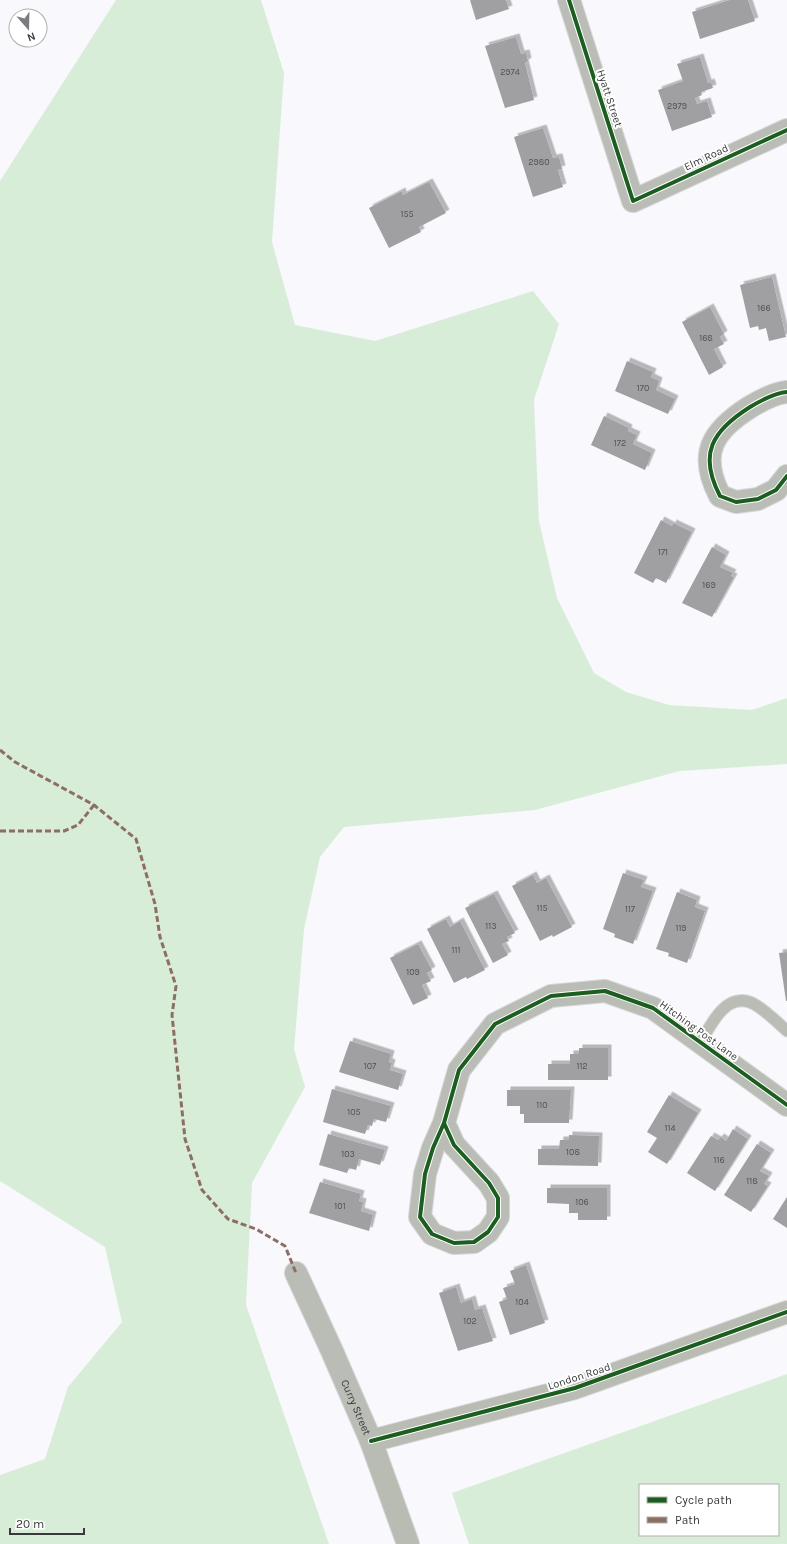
<svg xmlns="http://www.w3.org/2000/svg" width="787" height="1544" font-family="Karla,sans-serif">
<defs>
<filter id="shadow"><feDropShadow dx="3.5" dy="-3.5" stdDeviation="0" flood-color="#0004"/></filter>
</defs>
<rect width="100%" height="100%" fill="#f8f8fd"/>
<path fill="#d8edd8" fill-rule="evenodd" d="M116 0H261L284 73 272 242 295 325 375 341 533 291 559 324 534 400 539 521 557 598 594 673 626 692 669 705 752 710 787 698V764L680 771 535 810 344 827 320 857 304 929 294 1049 305 1087 252 1183 246 1305 329 1544H0V1475L45 1459 68 1387 122 1322 105 1247 0 1181V181Z
M787 1374V1544H469L452 1493ZM640 1485H778V1535H640Z"/>
<path fill="#a09fa2" filter="url(#shadow)" d="M470 0H506L509 9 476 20Z
M730 0H748L755 21 700 39 692 12Z
M516 37 521 54 526 53 528 61 525 63 534 100 505 108 485 46Z
M700 57 708 83 711 82 713 88 701 92 702 95 695 98 697 104 707 101 712 117 672 131 658 90 683 81 677 64Z
M543 128 553 158 559 157 562 169 558 170 563 187 533 197 514 137Z
M429 182 446 213 419 227 421 232 389 248 369 208 402 191 403 195Z
M772 277 786 337 769 341 766 328 759 330 758 326 750 328 740 285Z
M710 307 724 334 720 337 724 344 714 349 723 367 709 375 682 322Z
M627 361 653 372 651 377 659 381 656 390 675 399 668 414 615 391Z
M604 416 629 428 628 431 637 435 633 444 652 453 645 470 591 445Z
M661 520 672 526 673 523 692 532 666 583 656 578 653 583 634 573Z
M712 547 726 555 720 567 733 573 731 576 734 577 712 617 682 603Z
M623 873 644 880 641 887 653 891 633 944 614 937 615 934 603 929Z
M533 875 537 883 546 878 572 927 553 937 552 935 540 941 512 886Z
M677 892 697 900 695 907 705 911 687 963 668 956 669 953 656 949Z
M494 894 515 933 507 937 509 941 502 944 508 955 493 963 465 908Z
M446 919 450 927 460 921 485 970 467 979 466 977 454 983 427 929Z
M418 944 432 970 427 973 431 981 422 985 428 998 413 1005 390 958Z
M787 952V1001H786L779 953Z
M350 1041 391 1054 389 1062 392 1063 390 1070 403 1074 398 1090 339 1072Z
M579 1048H608V1080H548V1064H570V1054H579Z
M332 1089 391 1106 386 1122 374 1119 372 1126 368 1125 365 1134 323 1122Z
M507 1090H571L569 1123H524V1114H520V1106H507Z
M669 1095 698 1113 667 1164 648 1152 657 1138 647 1132Z
M733 1129 748 1139 715 1191 687 1173 711 1136 718 1140 721 1137 726 1141Z
M328 1134 385 1150 380 1165 359 1159 356 1170 349 1168 347 1173 319 1165Z
M569 1135 599 1136 598 1166 538 1165V1149H559L560 1140H569Z
M757 1144 771 1153 760 1171 769 1176 764 1184 768 1186 751 1212 724 1195Z
M320 1182 361 1194 359 1201 363 1202 361 1211 373 1215 369 1231 309 1213Z
M547 1188H607V1220H578V1213H569V1204L547 1203Z
M787 1197V1228L773 1219Z
M526 1265 545 1323 510 1335 499 1302 507 1299 503 1288 515 1284 510 1271Z
M456 1287 461 1303 472 1299 475 1310 482 1308 493 1341 458 1351 439 1293Z"/>
<g fill="none" stroke-linecap="round" stroke-linejoin="round">
<g stroke="#d6d6d9" stroke-width="13">
<path id="lane" d="M701 1042C711 1024 727 990 754 1004 765 1010 777 1022 787 1031"/>
</g>
<g stroke="#d6d6d9" stroke-width="24">
<g id="street">
<path d="M569 0 633 201 787 130"/>
<path d="M787 392C775 393 760 401 750 407 712 431 698 454 720 496L736 502 758 499 776 490 787 476"/>
<path d="M444 1123 454 1145 489 1183 498 1198V1217L488 1232 474 1242 454 1243 432 1234 420 1217 425 1174 433 1148 444 1123 459 1070 495 1024 551 996 605 991 653 1008 787 1105"/>
<path id="s1" d="M296 1273 332 1351 371 1441"/>
</g>
</g>
<g stroke="#d6d6d9" stroke-width="24">
<path id="secondary" d="M408 1544 371 1441 575 1388 787 1312"/>
</g>
<use href="#lane" stroke="#babdb5" stroke-width="11"/>
<use href="#street" stroke="#babdb5" stroke-width="22"/>
<use href="#secondary" stroke="#b8bcb3" stroke-width="22"/>
<path stroke="#8d6e63" stroke-width="3" stroke-dasharray="6 3" stroke-linecap="butt" d="M0 750 15 762 94 805 136 839 155 904 160 937 176 986 172 1015 185 1139 202 1190 228 1219 256 1229 285 1246 296 1273
M0 831H64L78 825 94 805"/>
<g stroke="#fff" stroke-width="6">
<path id="cycleway" d="M569 0 633 201 787 130
M787 392C775 393 760 401 750 407 712 431 698 454 720 496L736 502 758 499 776 490 787 476
M444 1123 454 1145 489 1183 498 1198V1217L488 1232 474 1242 454 1243 432 1234 420 1217 425 1174 433 1148 444 1123 459 1070 495 1024 551 996 605 991 653 1008 787 1105
M371 1441 575 1388 787 1312"/>
</g>
<use href="#cycleway" stroke="#1b5e20" stroke-width="4"/>
</g>
<g text-anchor="middle" stroke-width="4" stroke-linejoin="round" paint-order="stroke">
<g font-size="9" fill="#525255">
<text x="510" y="75">2974</text>
<text x="677" y="109">2979</text>
<text x="539" y="165">2980</text>
<text x="407" y="217">155</text>
<text x="764" y="311">166</text>
<text x="706" y="341">168</text>
<text x="643" y="391">170</text>
<text x="620" y="446">172</text>
<text x="663" y="555">171</text>
<text x="709" y="588">169</text>
<text x="542" y="911">115</text>
<text x="630" y="912">117</text>
<text x="491" y="929">113</text>
<text x="681" y="931">119</text>
<text x="456" y="953">111</text>
<text x="413" y="975">109</text>
<text x="370" y="1069">107</text>
<text x="582" y="1069">112</text>
<text x="542" y="1108">110</text>
<text x="354" y="1115">105</text>
<text x="670" y="1131">114</text>
<text x="573" y="1155">108</text>
<text x="348" y="1157">103</text>
<text x="719" y="1163">116</text>
<text x="752" y="1184">118</text>
<text x="582" y="1205">106</text>
<text x="340" y="1209">101</text>
<text x="522" y="1305">104</text>
<text x="470" y="1324">102</text>
</g>
<g font-size="11" fill="#38393b" stroke="#fff">
<text transform="translate(610 98) rotate(72)" y="4">Hyatt Street</text>
<text transform="translate(706 157) rotate(-25)" y="4">Elm Road</text>
<text transform="translate(699 1030) rotate(36)" y="4">Hitching Post Lane</text>
<text transform="translate(579 1376) rotate(-18)" y="4">London Road</text>
<text dy="4" stroke="none"><textPath href="#s1" startOffset="147">Curry Street</textPath></text>
</g>
</g>
<rect x="639" y="1484" width="140" height="52" fill="#ffffff" stroke="#afb0b1"/>
<rect x="647" y="1497" width="20" height="6" fill="#1b5e20" stroke="#afb0b1"/>
<text x="675" y="1504" font-size="12" fill="#38393b">Cycle path</text>
<rect x="647" y="1517" width="20" height="6" fill="#8d6e63" stroke="#afb0b1"/>
<text x="675" y="1524" font-size="12" fill="#38393b">Path</text>
<g transform="translate(28 28) rotate(160)"><circle r="19" fill="#ffffff" stroke="#afb0b1"/>
<path d="M0-3L7 15L0 10L-7 15Z" fill="#7b7c7f"/>
<text y="-6" font-size="11" font-weight="bold" text-anchor="middle" fill="#38393b">N</text>
</g>
<path d="M10 1528v6h74v-6" fill="none" stroke="#38393b" stroke-width="2"/>
<text x="16" y="1528" font-size="12" fill="#38393b" stroke="#ffffff" stroke-width="3" paint-order="stroke">20 m</text>
</svg>
